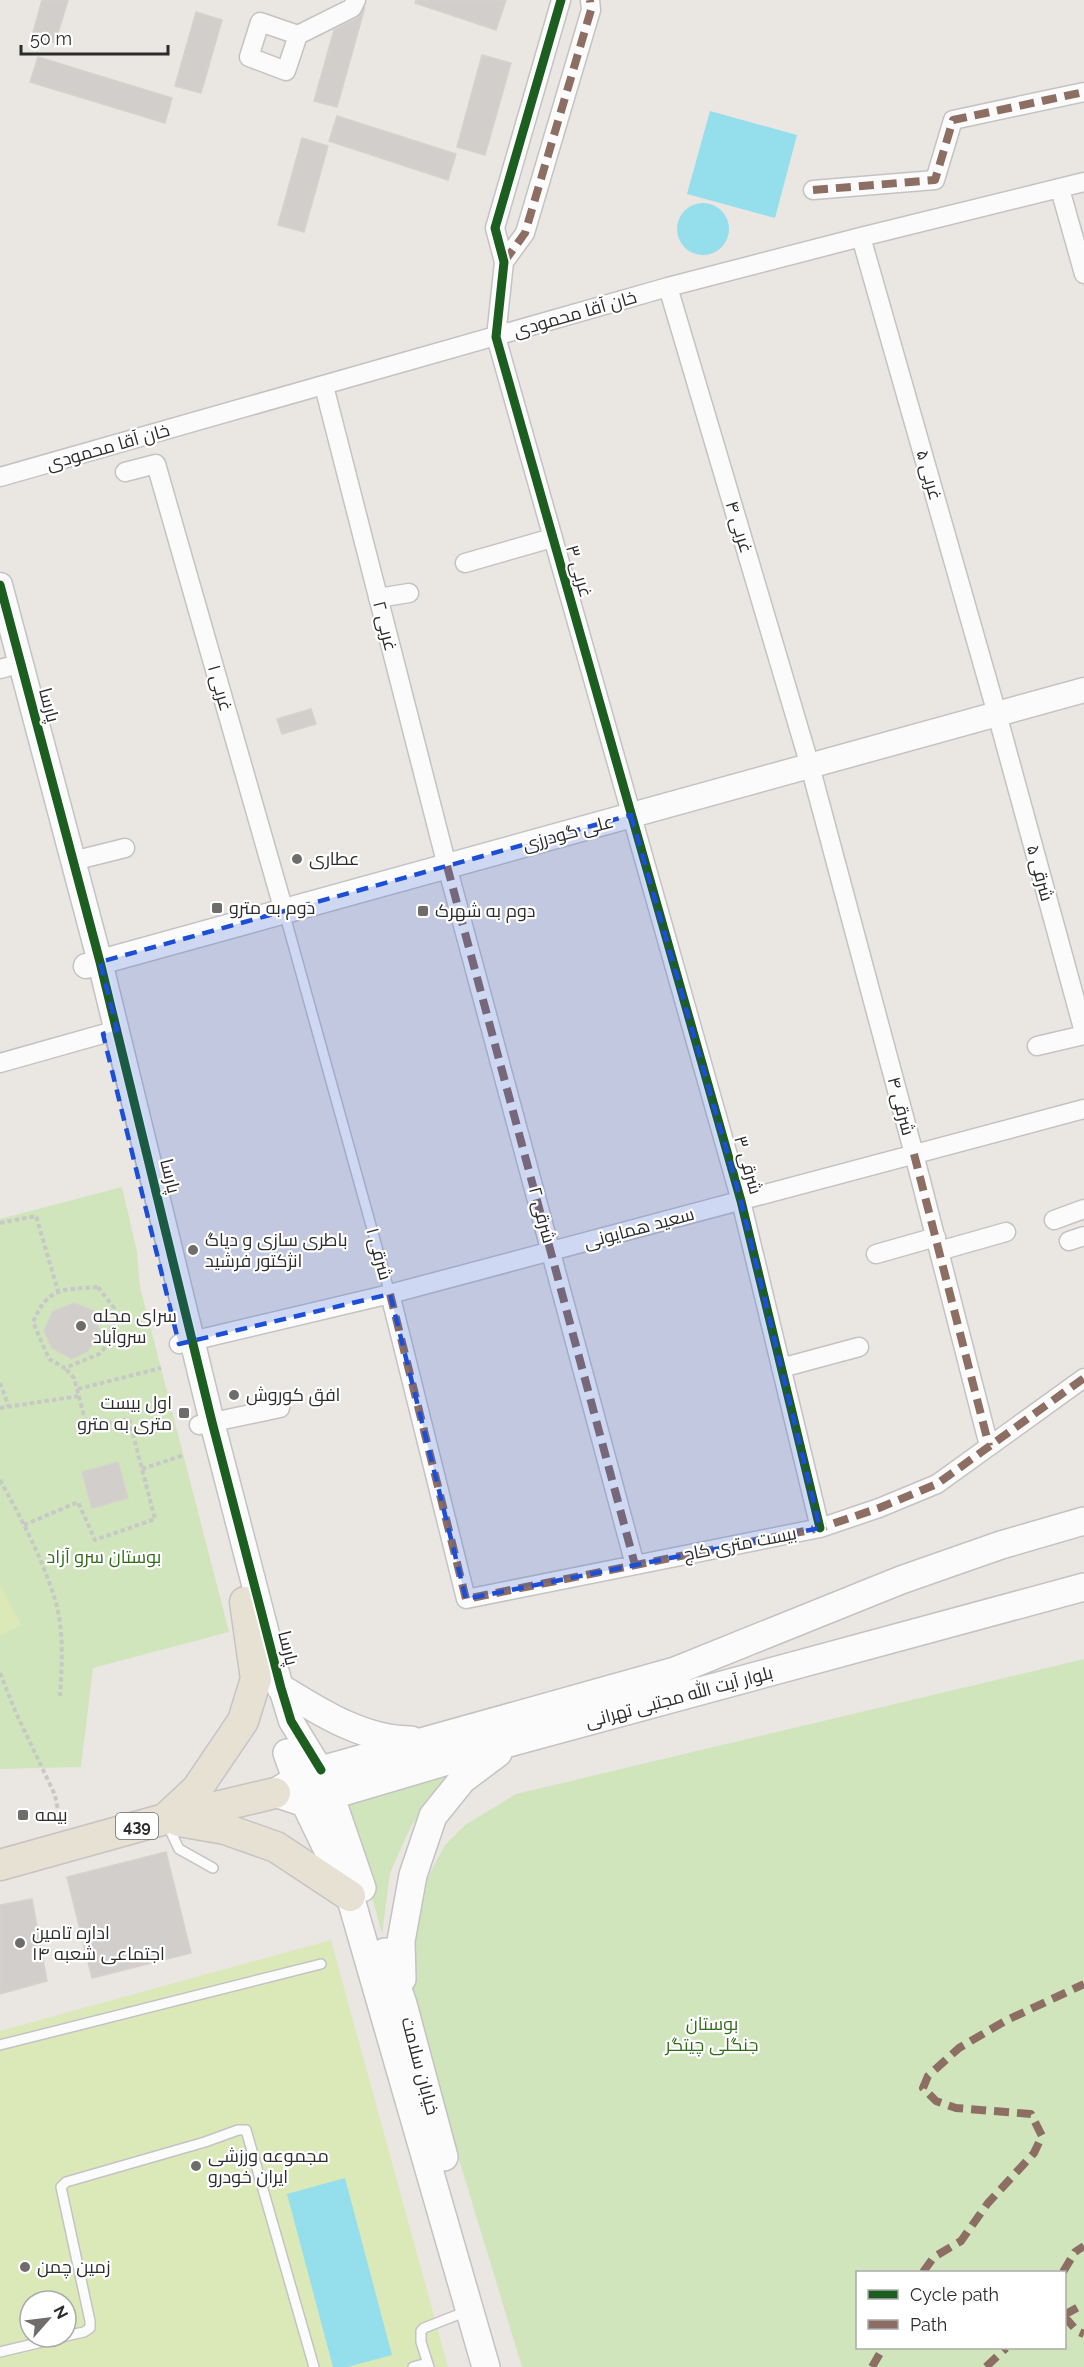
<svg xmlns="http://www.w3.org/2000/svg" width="1084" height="2367" font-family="Raleway,Cairo,sans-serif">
<rect width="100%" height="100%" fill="#eae6e2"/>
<path fill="#d0e5bb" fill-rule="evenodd" d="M122 1187 137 1252 140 1287 229 1632 93 1668 81 1767 0 1769V1219Z
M1084 1659V2367H522L410 1998 417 1904 430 1873 445 1845 465 1825 516 1794ZM858 2272H1064V2348H858Z
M469 1766 435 1791 410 1828 390 1873 382 1934 347 1804Z"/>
<path fill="#dbe9b9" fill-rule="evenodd" d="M0 1584 21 1625 0 1636Z
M331 1940 448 2367H0V2031ZM30 2301H66V2337H30Z"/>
<path fill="#95deec" d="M710 111 797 135 775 218 687 194Z
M677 229a26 26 0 1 1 52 0a26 26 0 1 1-52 0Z
M345 2178 392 2355 347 2367H333L287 2194Z"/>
<path fill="#d1cecb" stroke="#d5d2ce" stroke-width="1.5" d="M42 0H68L55 43 32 36Z
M416 0H506L496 30 415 3Z
M365 7 337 107 314 101 334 30 358 18Z
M196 12 222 20 201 93 175 86Z
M482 55 511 63 485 155 457 147Z
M38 57 172 98 165 123 30 82Z
M337 116 456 154 448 180 329 141Z
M302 138 328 146 304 232 278 225Z
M311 709 316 724 282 734 277 719Z
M74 1303 94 1311 100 1333 88 1351 72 1359 52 1348 44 1331 53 1311Z
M118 1462 128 1498 92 1508 82 1472Z
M166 1852 191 1953 92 1978 67 1877Z
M32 1899 47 1981 0 1994V1905Z"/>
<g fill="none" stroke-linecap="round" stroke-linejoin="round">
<g stroke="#c4c3c3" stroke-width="12">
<path id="service" d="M284 912 390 1294
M167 1824 179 1849 213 1868
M0 2045 321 1964
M66 2336 84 2332 90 2328V2321L61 2187 66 2182 205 2142 238 2130H246L314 2367
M0 2352 63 2337
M413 2367 427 2363
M429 2367 421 2342V2331L424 2328 467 2311"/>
</g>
<g stroke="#c4c3c3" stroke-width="21">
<path id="minor" d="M561 0 495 228 504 262 496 337 741 1201 820 1528
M298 35 286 71 249 57 260 22 298 35 352 8 356 0
M1060 189 1084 274
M813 190 935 180 953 120 1084 92
M861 237 997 714 1084 1032
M504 262 525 233 591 10 590 0
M668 287 810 766 914 1154 989 1446
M324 386 447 866 635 1565
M125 472 156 464 284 911
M0 477 668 287 861 237 1084 182
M465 563 552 538
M378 598 409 593
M0 669 21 663
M73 861 125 848
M1037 1046 1084 1035
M0 1063 117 1030
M1054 1220 1084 1209
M1069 1241 1084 1236
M939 1251 1006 1232
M876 1254 936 1237
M390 1294 466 1599 820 1528 879 1508 937 1484 1084 1378
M179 1344 390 1294 1084 1109
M781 1368 859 1347
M199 1425 280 1408"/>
</g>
<g stroke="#c4c3c3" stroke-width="27">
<path id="tertiary" d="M0 585 100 962 212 1422 281 1688 291 1721 321 1770
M86 966 1084 690"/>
</g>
<g stroke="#c4c3c3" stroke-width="30">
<path id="secondary" d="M281 1688C320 1712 363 1740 411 1740
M287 1753 305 1803 350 1896 486 2367
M325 1780 362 1888
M275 1793 296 1779 321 1770 675 1671 901 1580 1001 1545 1084 1521
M275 1793 305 1803 512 1742 1084 1587
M385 1952 403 2004 444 2157
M402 1979 401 1941 413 1875 433 1816 462 1780 498 1753"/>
</g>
<g stroke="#c6c4c2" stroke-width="33">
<path id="primary" d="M165 1819 197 1789 243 1721 256 1679 245 1602
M179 1821 225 1829 276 1847 350 1896
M0 1865 165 1819 275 1793"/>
</g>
<path stroke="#c8c8c7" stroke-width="4" stroke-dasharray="4.5 3" stroke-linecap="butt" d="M0 1223 36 1216 58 1291
M98 1287 114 1308 109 1343 99 1354 65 1368 49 1359 33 1322C49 1286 62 1290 98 1287Z
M0 1383 9 1407
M78 1389 161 1368
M0 1408 79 1396
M142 1469 184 1455
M0 1480C22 1520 43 1559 56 1603 64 1632 62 1666 60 1696
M24 1525 78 1502 95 1540 155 1519 129 1419 87 1427 74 1378 65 1368
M0 1673 16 1713 55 1795 61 1825"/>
<use href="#service" stroke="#fcfbfb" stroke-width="9"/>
<use href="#minor" stroke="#fcfbfb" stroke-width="18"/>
<use href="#tertiary" stroke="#fcfbfb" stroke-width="24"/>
<use href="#secondary" stroke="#fcfbfb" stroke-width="27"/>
<use href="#primary" stroke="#e7e1d4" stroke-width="30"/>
<path stroke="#8d6e63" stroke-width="8" stroke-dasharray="15 8" stroke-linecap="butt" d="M813 190 935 180 953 120 1084 92
M504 262 525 233 591 10 590 0
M447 866 635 1565
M914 1154 989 1446
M390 1294 466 1599 820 1528 879 1508 937 1484 1084 1378
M923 2272 934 2257 961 2241 988 2203 1034 2153 1042 2136 1031 2114 956 2108 936 2101 923 2088 928 2076 959 2048 1005 2021 1084 1984
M1063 2272 1075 2252 1084 2246
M1064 2315 1084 2304
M1064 2316 1077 2331 1084 2334
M872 2367 883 2348
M986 2367 1006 2348"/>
<g stroke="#fff" stroke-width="13">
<path id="cycleway" d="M561 0 495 228 504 262 496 337 741 1201 820 1528
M0 585 100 962 212 1422 281 1688 291 1721 321 1770"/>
</g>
<use href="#cycleway" stroke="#1b5e20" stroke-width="9"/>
</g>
<path fill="#1d4ed8" fill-opacity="0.2" stroke="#1d4ed8" stroke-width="4.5" stroke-dasharray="12 8" stroke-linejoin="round" d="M631 815 741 1201 820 1528 466 1599 390 1294 179 1344 103 1034 117 1030 100 962Z"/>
<g fill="#6e6d6c" stroke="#fff" stroke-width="2">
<circle cx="297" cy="859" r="6"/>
<rect x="211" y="902" width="12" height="12" rx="3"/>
<rect x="417" y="905" width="12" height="12" rx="3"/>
<circle cx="193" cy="1250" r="6"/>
<circle cx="81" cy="1326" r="6"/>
<circle cx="234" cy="1395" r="6"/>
<rect x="178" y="1407" width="12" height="12" rx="3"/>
<rect x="17" y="1809" width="12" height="12" rx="3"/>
<circle cx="20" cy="1943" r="6"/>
<circle cx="196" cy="2166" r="6"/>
<circle cx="25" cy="2267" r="6"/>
</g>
<g text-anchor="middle" stroke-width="4.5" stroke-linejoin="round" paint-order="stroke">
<rect fill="#fff" stroke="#6b6b6b" stroke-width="1.5" x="116" y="1813" width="42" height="26" rx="4.5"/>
<g font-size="16" font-weight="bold" fill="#2c2c2c">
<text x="137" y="1832">439</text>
</g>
<g font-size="18" fill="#2c2c2c" stroke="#fff">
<text transform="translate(575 314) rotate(-16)" y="6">خان آقا محمودی</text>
<text transform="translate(108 447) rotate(-16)" y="6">خان آقا محمودی</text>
<text transform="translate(929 475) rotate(74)" y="6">۵ غربی</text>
<text transform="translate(739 527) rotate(73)" y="6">۴ غربی</text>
<text transform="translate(579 571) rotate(74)" y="6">۳ غربی</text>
<text transform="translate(385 626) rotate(76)" y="6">۲ غربی</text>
<text transform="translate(220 688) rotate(74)" y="6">۱ غربی</text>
<text transform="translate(49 705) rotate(75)" y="6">پارسا</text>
<text transform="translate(568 833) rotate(-15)" y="6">علی گودرزی</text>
<text transform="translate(1040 873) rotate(75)" y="6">۵ شرقی</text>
<text transform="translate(901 1106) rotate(75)" y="6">۴ شرقی</text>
<text transform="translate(748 1165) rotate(74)" y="6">۳ شرقی</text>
<text transform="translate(170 1176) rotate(76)" y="6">پارسا</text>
<text transform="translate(542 1215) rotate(75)" y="6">۲ شرقی</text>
<text transform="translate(639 1228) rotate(-15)" y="6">سعید همایونی</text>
<text transform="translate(379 1254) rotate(75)" y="6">۱ شرقی</text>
<text transform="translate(740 1544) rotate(-11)" y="6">بیست متری کاج</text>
<text transform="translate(288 1648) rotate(76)" y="6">پارسا</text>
<text transform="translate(679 1697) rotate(-15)" y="6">بلوار آیت الله مجتبی تهرانی</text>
<text transform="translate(420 2066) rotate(75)" y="6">خیابان سلامت</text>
</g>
<g font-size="18" fill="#2c2c2c" stroke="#fff" text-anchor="start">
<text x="309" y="865">عطاری</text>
<text x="229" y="914">دوم به مترو</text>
<text x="435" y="917">دوم به شهرک</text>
<text x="205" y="1246">باطری سازی و دیاگ<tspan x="205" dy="21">انژکتور فرشید</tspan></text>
<text x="93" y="1322">سرای محله<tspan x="93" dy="21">سروآباد</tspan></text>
<text x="246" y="1401">افق کوروش</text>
<text x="172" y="1409" text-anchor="end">اول بیست<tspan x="172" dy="21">متری به مترو</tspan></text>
<text x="35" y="1821">بیمه</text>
<text x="32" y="1939">اداره تامین<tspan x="32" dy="21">اجتماعی شعبه ۱۴</tspan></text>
<text x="208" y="2162">مجموعه ورزشی<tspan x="208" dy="21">ایران خودرو</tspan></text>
<text x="37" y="2273">زمین چمن</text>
</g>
<g font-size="18" fill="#326c1a" stroke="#fff">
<text x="104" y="1563">بوستان سرو آزاد</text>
<text x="712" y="2030">بوستان<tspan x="712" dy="21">جنگلی چیتگر</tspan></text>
</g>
</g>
<rect x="856" y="2271" width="210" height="78" fill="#ffffff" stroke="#ababab" stroke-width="1.5"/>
<rect x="868" y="2290" width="30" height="9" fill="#1b5e20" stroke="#ababab" stroke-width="1.5"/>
<text x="910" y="2301" font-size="18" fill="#2c2c2c">Cycle path</text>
<rect x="868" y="2320" width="30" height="9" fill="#8d6e63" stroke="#ababab" stroke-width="1.5"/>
<text x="910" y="2331" font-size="18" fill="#2c2c2c">Path</text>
<g transform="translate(48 2319) rotate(62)"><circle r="28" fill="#ffffff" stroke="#ababab" stroke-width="1.5"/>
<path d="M0-4.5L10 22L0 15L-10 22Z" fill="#6e6d6c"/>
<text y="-9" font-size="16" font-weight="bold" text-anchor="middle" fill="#2c2c2c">N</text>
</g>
<path d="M21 45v9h147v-9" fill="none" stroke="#2c2c2c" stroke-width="3"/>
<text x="30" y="45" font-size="18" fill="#2c2c2c" stroke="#ffffff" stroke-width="4.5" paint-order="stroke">50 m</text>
</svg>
